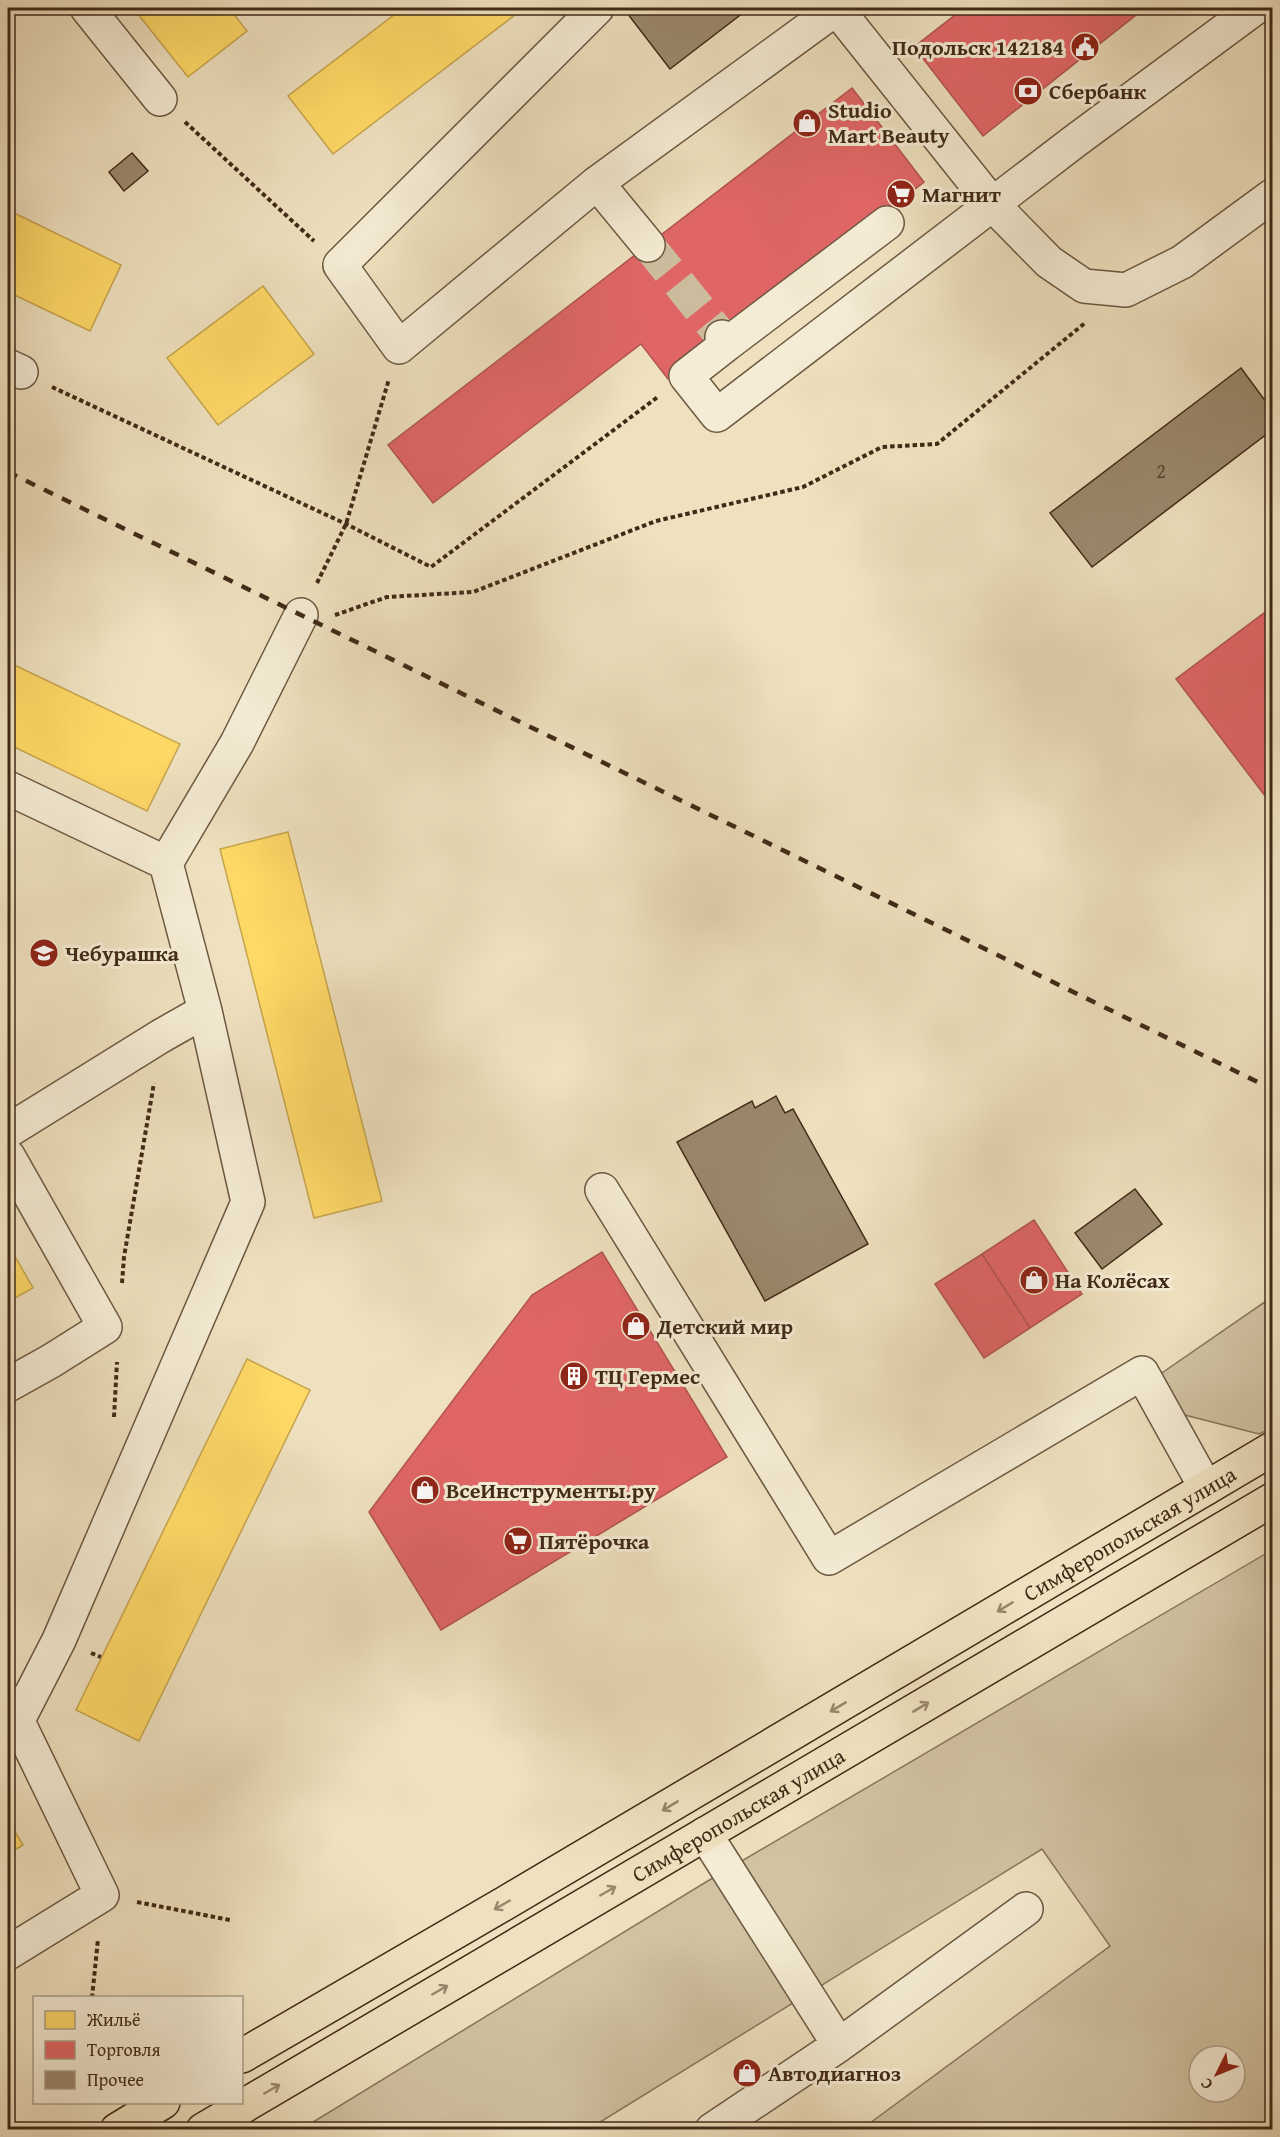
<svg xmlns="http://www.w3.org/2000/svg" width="1280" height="2137" font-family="'Gentium Book Plus',serif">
<rect width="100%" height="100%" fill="#efe1bf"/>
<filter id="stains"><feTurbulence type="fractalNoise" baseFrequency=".00333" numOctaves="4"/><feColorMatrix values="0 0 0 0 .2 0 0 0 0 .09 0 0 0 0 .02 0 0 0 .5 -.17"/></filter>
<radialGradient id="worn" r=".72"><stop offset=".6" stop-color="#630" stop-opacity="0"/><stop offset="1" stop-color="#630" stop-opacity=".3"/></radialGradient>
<path fill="#d1c2a2" stroke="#88765c" stroke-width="1.5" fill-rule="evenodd" d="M1272 1297V1428L1259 1434 1177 1413 1159 1375Z
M1272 1550V2129H862L1110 1946 1042 1849 589 2129 300 2130 706 1882ZM1199 2056H1235V2092H1199Z"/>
<path fill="#ffd966" stroke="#c6a44e" stroke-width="1.5" d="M133 8H229L247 31 188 77Z
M403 8H524L333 154 288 96Z
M8 210 121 265 90 331 8 292Z
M263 286 314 354 218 425 167 358Z
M8 662 180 744 147 811 8 744Z
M288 832 382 1201 314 1218 220 849Z
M8 1244 33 1288 8 1302Z
M247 1359 310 1390 139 1741 76 1710Z
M8 1820 23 1845 8 1854Z"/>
<path fill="#e06666" stroke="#b0544e" stroke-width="1.5" d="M964 8H1145L983 136 914 47Z
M852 88 924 182 668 379 641 344 433 503 388 445Z
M1272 607V805L1176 679Z
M1034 1220 1082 1294 1030 1328 982 1254Z
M602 1252 727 1457 441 1630 369 1512 532 1295Z
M982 1254 1030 1328 984 1358 935 1284Z"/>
<path fill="#9b896e" stroke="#402a17" stroke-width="1.5" d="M635 8H741L744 12 670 69 627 13Z
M132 153 148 171 124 191 109 172Z
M1241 368 1272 410V430L1092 567 1050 513Z
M776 1096 785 1113 793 1109 868 1244 765 1301 677 1142 752 1101 755 1108Z
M1135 1189 1162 1224 1102 1269 1075 1233Z"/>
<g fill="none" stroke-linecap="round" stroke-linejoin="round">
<path stroke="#ccbc9d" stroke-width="33" stroke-dasharray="33 16" stroke-linecap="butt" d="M648 245 722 337"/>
<g stroke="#6c5841" stroke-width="36">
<path id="minor" d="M87 8 160 99
M597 8 340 265 399 347 597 183 837 8
M836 8 993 205 1049 262 1084 286 1126 290 1182 262 1272 196
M597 183 648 245
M722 337 727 344 686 376 717 415 1075 141 1255 8
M727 344 887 223
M8 366 21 372
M8 788 166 863 205 1011 161 1036 8 1131
M166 863 237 743 301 615
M8 1156 105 1327 51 1361 8 1385
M602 1190 829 1558 1142 1373 1206 1488
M8 1701 102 1895 8 1953
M8 1726 18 1720 59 1640 248 1202 205 1011
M705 1834 839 2045
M712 2130 839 2045 1026 1909"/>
</g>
<g stroke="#402a17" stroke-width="36">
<g id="major">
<path id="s1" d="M242 2056 507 1902 1272 1449"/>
<path d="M117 2130 163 2102"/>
<path id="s2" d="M203 2130 1272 1500"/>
</g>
</g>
<path stroke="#402a17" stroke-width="4" stroke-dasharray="4.5 3" stroke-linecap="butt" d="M185 122 314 241
M52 387 346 524 431 567 659 396
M317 583 346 524 389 379
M335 615 387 597 473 592 656 521 803 487 882 447 937 444 1085 323
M122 1283 124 1257 154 1083
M114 1417 117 1362
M91 1653 101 1657
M137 1902 230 1920
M92 1998 98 1939"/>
<use href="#minor" stroke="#f5ecd5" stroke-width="33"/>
<use href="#major" stroke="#efe1bf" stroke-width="33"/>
<path stroke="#402a17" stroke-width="4.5" stroke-dasharray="10 10" stroke-linecap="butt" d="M8 472 1272 1089"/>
</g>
<defs><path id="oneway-shaft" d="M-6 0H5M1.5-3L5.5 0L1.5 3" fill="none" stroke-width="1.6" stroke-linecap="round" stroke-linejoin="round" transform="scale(1.5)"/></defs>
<g stroke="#98866b">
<use href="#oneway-shaft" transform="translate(1005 1607) rotate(149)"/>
<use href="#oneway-shaft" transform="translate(838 1707) rotate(149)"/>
<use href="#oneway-shaft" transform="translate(921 1707) rotate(-31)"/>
<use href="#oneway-shaft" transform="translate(670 1806) rotate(149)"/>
<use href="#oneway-shaft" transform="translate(608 1891) rotate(-30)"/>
<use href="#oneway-shaft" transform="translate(502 1905) rotate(150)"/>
<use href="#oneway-shaft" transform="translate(440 1990) rotate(-30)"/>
<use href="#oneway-shaft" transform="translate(272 2089) rotate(-30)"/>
</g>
<defs>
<g id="civic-disc" transform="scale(1.5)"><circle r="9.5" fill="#8f2418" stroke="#f5ecd5"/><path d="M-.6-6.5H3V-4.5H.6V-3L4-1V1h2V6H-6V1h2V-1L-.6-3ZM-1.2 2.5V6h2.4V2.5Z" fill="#fff"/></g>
<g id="bank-disc" transform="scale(1.5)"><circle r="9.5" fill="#8f2418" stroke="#f5ecd5"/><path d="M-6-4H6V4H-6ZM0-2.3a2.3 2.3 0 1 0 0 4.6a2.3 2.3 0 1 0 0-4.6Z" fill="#fff"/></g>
<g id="shop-disc" transform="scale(1.5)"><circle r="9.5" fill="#8f2418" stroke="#f5ecd5"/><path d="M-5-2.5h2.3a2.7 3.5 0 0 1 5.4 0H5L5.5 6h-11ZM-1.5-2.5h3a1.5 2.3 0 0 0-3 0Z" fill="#fff"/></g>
<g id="supermarket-disc" transform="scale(1.5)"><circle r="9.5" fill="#8f2418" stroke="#f5ecd5"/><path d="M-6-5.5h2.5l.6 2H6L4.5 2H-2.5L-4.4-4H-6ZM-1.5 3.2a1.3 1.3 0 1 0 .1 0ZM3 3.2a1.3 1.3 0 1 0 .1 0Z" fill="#fff"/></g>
<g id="school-disc" transform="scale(1.5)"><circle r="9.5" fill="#8f2418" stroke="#f5ecd5"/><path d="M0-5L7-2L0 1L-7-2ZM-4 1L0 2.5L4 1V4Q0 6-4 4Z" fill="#fff"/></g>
<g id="building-disc" transform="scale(1.5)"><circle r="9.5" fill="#8f2418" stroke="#f5ecd5"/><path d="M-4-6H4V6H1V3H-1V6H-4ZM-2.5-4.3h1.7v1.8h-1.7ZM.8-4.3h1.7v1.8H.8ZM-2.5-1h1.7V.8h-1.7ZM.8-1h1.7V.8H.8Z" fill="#fff"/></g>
</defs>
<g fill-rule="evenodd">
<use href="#civic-disc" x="1085" y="47"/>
<use href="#bank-disc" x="1028" y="91"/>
<use href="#shop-disc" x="807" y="123"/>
<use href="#supermarket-disc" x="901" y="194"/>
<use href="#school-disc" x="44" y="953"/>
<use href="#shop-disc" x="1034" y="1280"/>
<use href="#shop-disc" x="636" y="1326"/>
<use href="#building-disc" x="574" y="1376"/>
<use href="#shop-disc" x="425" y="1490"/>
<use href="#supermarket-disc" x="518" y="1541"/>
<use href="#shop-disc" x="747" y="2073"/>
</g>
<g text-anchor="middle" stroke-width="6" stroke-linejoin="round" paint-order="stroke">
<g font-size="20" fill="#57422d">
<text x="1161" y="478">2</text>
</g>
<g font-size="22" font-weight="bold" fill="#402a17" stroke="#f5ecd5" text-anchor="start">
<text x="1064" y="55" text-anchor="end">Подольск 142184</text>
<text x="1049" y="99">Сбербанк</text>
<text x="828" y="118">Studio<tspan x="828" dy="25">Mart Beauty</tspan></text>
<text x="922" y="202">Магнит</text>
<text x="65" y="961">Чебурашка</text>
<text x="1055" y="1288">На Колёсах</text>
<text x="657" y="1334">Детский мир</text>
<text x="595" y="1384">ТЦ Гермес</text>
<text x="446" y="1498">ВсеИнструменты.ру</text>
<text x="539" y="1549">Пятёрочка</text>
<text x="768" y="2081">Автодиагноз</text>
</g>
<g font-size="22" fill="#402a17" stroke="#f5ecd5">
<text dy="8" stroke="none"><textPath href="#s1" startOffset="1030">Симферопольская улица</textPath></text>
<text dy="8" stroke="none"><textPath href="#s2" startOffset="621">Симферопольская улица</textPath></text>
</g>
</g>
<rect width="1280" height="2137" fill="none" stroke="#efe1bf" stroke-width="30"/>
<rect x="9" y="9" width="1262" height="2119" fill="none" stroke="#402a17" stroke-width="3"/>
<rect x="15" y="15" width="1250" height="2107" fill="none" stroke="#402a17" stroke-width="1.5"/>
<rect x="33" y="1996" width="210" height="108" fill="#f5ecd5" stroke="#ad9e89" stroke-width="1.5"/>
<rect x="45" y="2011" width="30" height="18" fill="#ffd966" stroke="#ad9e89" stroke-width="1.5"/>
<text x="87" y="2026" font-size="18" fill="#402a17">Жильё</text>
<rect x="45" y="2041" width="30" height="18" fill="#e06666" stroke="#ad9e89" stroke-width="1.5"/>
<text x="87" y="2056" font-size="18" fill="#402a17">Торговля</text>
<rect x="45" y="2071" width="30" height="18" fill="#9b896e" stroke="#ad9e89" stroke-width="1.5"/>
<text x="87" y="2086" font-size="18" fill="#402a17">Прочее</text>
<g transform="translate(1217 2074) rotate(227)"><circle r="28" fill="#f5ecd5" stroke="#ad9e89" stroke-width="1.5"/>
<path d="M0-4.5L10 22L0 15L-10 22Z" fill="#8f2418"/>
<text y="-9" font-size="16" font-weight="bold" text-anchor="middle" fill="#402a17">С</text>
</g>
<rect width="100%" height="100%" filter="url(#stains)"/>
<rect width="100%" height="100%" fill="url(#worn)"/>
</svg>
